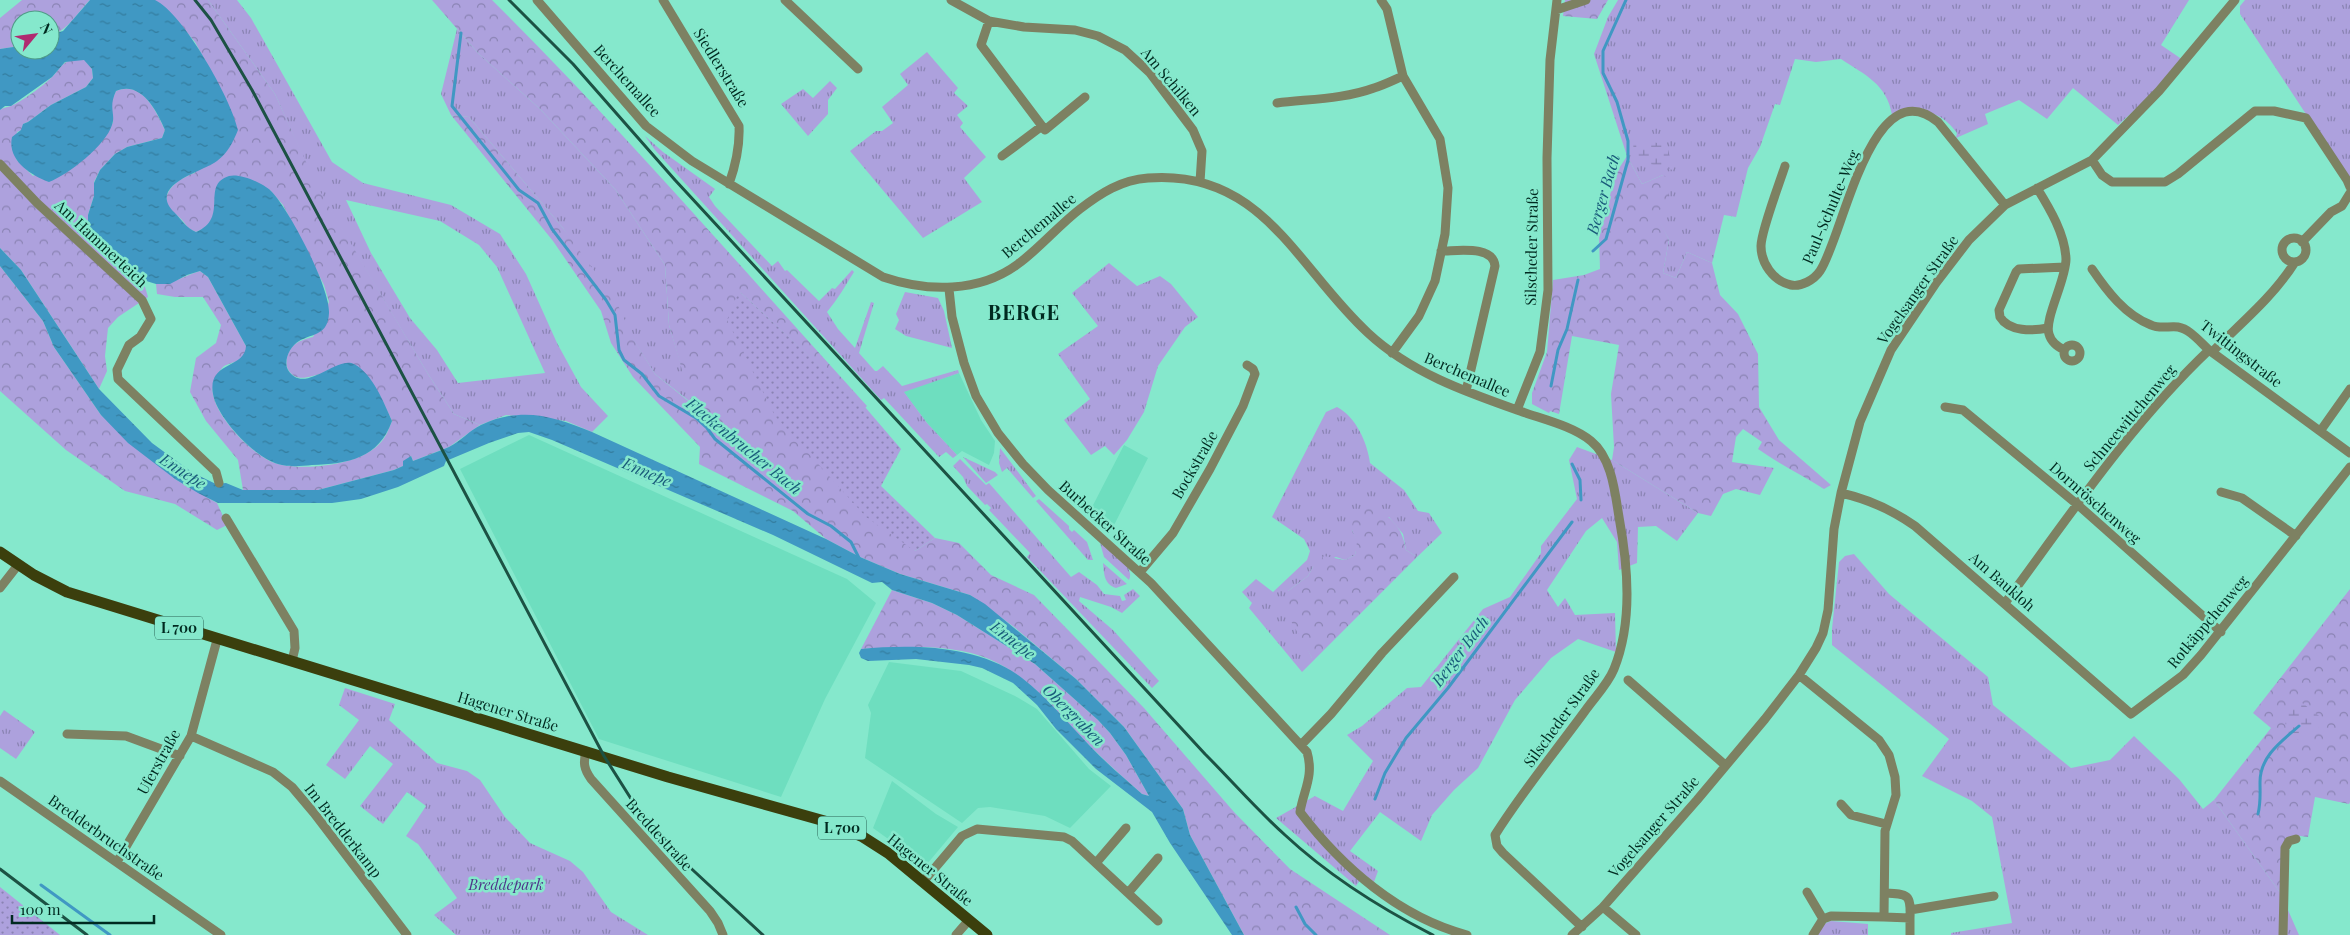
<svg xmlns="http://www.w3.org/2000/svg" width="2350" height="935" font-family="'Playfair Display',serif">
<defs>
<pattern id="grass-tufts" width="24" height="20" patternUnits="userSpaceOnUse" patternTransform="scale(1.25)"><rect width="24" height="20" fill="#ada1dd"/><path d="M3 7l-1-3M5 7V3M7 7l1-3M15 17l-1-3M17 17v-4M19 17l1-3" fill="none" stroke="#8a83b3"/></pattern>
<pattern id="forest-crowns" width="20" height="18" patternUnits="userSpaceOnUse" patternTransform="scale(1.25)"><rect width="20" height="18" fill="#ada1dd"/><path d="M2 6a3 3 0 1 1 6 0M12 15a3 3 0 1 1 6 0" fill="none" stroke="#8a83b3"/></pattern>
<pattern id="wetland-marsh" width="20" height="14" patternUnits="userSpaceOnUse" patternTransform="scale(1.25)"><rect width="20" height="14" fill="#ada1dd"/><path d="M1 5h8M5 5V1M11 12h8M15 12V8" fill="none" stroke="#8a83b3"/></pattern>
<pattern id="garden-dots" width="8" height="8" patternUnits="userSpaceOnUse" patternTransform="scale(1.25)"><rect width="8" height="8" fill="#ada1dd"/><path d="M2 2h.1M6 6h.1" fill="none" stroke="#8a83b3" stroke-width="1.8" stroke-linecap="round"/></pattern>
<pattern id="water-ripples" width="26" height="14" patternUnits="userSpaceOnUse" patternTransform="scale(1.25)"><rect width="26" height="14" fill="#4098c3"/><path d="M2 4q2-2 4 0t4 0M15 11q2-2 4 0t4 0" fill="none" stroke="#337c9e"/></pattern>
</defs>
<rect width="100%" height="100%" fill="#85e8cc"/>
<path fill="#6edebf" d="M959 373 981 420 995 441 994 453 989 465 962 451 957 455 927 423 903 391Z
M529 435 847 579 876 603 825 699 781 797 599 739 460 469Z
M1124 445 1148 458 1110 533 1103 530 1096 517 1089 513Z
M889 662 961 671 1015 696 1037 709 1089 769 1111 786 1070 828 1045 816 990 807 978 808 962 823 865 758 871 713 868 705Z
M892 781 936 814 958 827 927 864 920 862 873 828Z"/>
<path fill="url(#grass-tufts)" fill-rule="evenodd" d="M208 0H237L251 18 332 162 363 183 451 205 500 234 526 274 557 343 581 387 608 416 592 432 566 421 506 415 480 425 454 414 428 374 316 186 275 94ZM346 200 440 221 479 245 497 267 545 373 458 383 437 350 410 318 371 253Z
M1618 0H2189L2161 45 2183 60 2158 89 2118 125 2073 88 2047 119 2019 100 1985 114 1988 124 1956 138 1957 133C1937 107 1922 111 1892 115 1887 84 1865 75 1841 59L1816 62 1795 59 1780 105 1775 104 1760 147 1748 168 1736 217 1724 215 1712 263 1687 252 1676 278 1663 273 1669 240 1655 213 1663 175 1642 184 1627 156 1594 54 1608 17Z
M2245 0H2350V181L2240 14V6Z
M457 29 478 53 540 109 615 189 665 265 669 325 693 404 655 374 563 228 469 117 451 115 441 94Z
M927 52 958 88 954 93 968 106 957 115 963 123 960 127 986 157 964 178 982 202 923 238 850 151 876 131H882L893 123 882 107 908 85 900 74Z
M830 81 837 88 828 100V114L808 136 781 104 803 89 813 98Z
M645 136 663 152 715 189 709 197 715 206 772 266 778 261 785 271 787 270 819 301 832 288 835 289 852 270 854 272C845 286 838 299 827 312L838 329 855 348 871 302 874 303 859 353 875 371H877L883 366 902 386 958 370 959 373 904 392 927 423 957 455 953 458 946 452 939 457 884 398 881 400 655 150Z
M1109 263 1137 286 1160 276 1171 284 1198 317 1185 327 1158 366 1144 412 1127 440 1114 455 1105 446 1091 455 1064 420 1090 399 1058 354 1098 326 1072 293Z
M905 292 938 298 944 311 952 348 906 336 895 329 899 320 896 314Z
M1337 407C1356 417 1367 442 1370 463L1404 490 1418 511 1429 513 1442 533 1417 557 1406 550 1403 534 1389 517 1352 530 1358 542 1355 555 1345 560 1336 557 1313 567 1308 576 1288 591 1296 626 1312 658H1316L1302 672 1249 608 1252 603 1242 592 1256 579 1273 592 1307 560 1310 551 1304 539 1272 517 1326 412Z
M1577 447 1612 460 1698 513 1677 541 1656 526 1638 527 1637 563 1619 570 1617 542 1602 518 1586 531 1547 590 1558 607 1565 598 1575 615 1615 613 1616 652 1578 639 1551 658 1515 700 1478 768 1454 790 1432 815 1421 841 1380 812 1350 851 1378 871 1374 882 1364 874 1356 886 1276 818 1315 796 1343 811 1373 761 1347 735 1362 726 1407 688 1421 687 1483 609 1510 597 1541 553V546L1577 499 1569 460Z
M1000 448 1036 496 1033 498 1007 468 1002 472 999 463Z
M963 457 995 472 998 475 986 483Z
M960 459 986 485 989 483 1071 577 1079 572 1097 585 1104 594 1120 596 1122 601 1126 600 1124 595 1133 589 1140 596 1122 613 1111 607 1080 597 1079 601 1113 630 1159 681 1152 688 1027 557 1030 553 989 510 991 508 987 504 985 505 967 486 963 477 953 466Z
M1039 499 1069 526V529L1072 532 1074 530 1087 542 1093 560H1088L1036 501Z
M1100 543C1110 551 1136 566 1129 580L1104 557Z
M1854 554 1889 594 1988 677 1993 705 2071 768 2110 760 2134 736 2179 779 2203 809 2214 800 2281 894 2299 935H1951V933L2012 923 1992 817 1972 801 1922 776 1949 739 1832 645V629L1839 562 1845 556Z
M1103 563 1127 584 1116 588C1104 584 1104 574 1103 563Z
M345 688 395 704 389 720 437 763 467 771 480 780 505 817 530 843 570 861 583 872 611 912 648 935H456L434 915 457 898 418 844 406 836 426 806 407 792 383 824 360 806 393 764 370 746 345 779 326 765 359 720 339 705Z
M4 710 35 732 16 759 0 748V716Z
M1831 921 1868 924V935H1817L1824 924Z"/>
<path fill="url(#forest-crowns)" d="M22 0H90C78 12 67 32 50 35V20H20V46L0 49V18Z
M154 0H208L275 94 317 186 428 374 454 414 480 425 449 447 413 461 411 456 403 466 394 470 318 490H243L238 460 206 421 190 392 196 358 216 343 221 325 203 297H175L157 294 156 284C174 284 183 276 200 271L208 277 246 346C246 349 247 352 246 354 243 362 229 362 223 367 217 373 211 386 213 394 217 419 257 461 282 465 310 470 363 465 382 441 387 435 389 428 392 421L380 396 368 377C354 376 339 374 325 374 313 373 299 385 289 371 286 367 286 362 287 357 291 343 301 340 313 337L329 302 324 285 283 205 270 190 215 193C215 212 215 225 196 232 188 229 187 226 182 220 178 215 170 211 168 206 160 190 184 176 195 173L207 64 195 42 173 16Z
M432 0H492C623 130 743 270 867 406L865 408 740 292 915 551 935 538 959 543 991 575 1034 595 1144 708 1234 812 1290 869 1390 935H1244L1190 835 1183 809 1124 727 1076 679 1014 627 970 595 900 574 860 557 826 539 793 511 699 464 700 447 633 377 611 343 601 311 553 241 451 115 469 117 563 228 615 299 634 340 655 374 692 404 669 325 665 265 615 189 540 109 478 53Z
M1565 0H1608L1597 19 1563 16Z
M72 60H85L92 69 93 78 86 87 51 105 28 122 23 124 22 130 17 132 16 159 33 176 113 123 111 102 116 91C142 80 156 111 165 130L162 138 127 147 115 154 100 170 94 182V196L88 215 96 241 143 280 148 297 118 317 108 328 105 356 107 371 99 389 21 270 0 248V110C4 107 6 108 11 106 21 102 43 86 51 78 59 71 61 62 72 60Z
M1627 156 1642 184 1663 175 1671 179 1667 204 1656 213 1669 240 1663 273 1676 278 1687 252 1712 263 1720 295 1738 314 1758 354 1759 407 1779 440 1831 485 1824 489C1802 475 1779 464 1758 449L1762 442 1743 429 1736 437 1732 462 1774 468 1760 495 1736 489 1723 494 1711 516 1698 513 1612 460 1614 447 1611 394 1619 345 1572 336 1559 414 1550 411 1549 413 1532 404V393L1547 352 1553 280 1584 275 1600 269 1599 236 1616 173Z
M0 266 43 321 54 347 101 415 175 479 217 503 227 525 217 530 175 504 125 491 66 450 0 391Z
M1376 508C1395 521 1402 528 1406 550L1417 557 1316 658H1312L1283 607 1288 591 1308 576 1313 567 1324 556 1345 560 1355 555 1357 542 1352 530 1353 516 1366 509Z
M2350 589V802L2349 804 2315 797 2308 837 2300 836 2289 839 2281 894 2214 800 2271 728 2253 713Z
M892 590 932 603 957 615 1035 664 1098 720 1110 733 1126 755 1149 796 1142 794C1125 779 1108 764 1092 748 1060 716 1032 677 989 659 950 643 903 647 861 649Z"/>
<path fill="url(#wetland-marsh)" d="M1633 138 1667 145 1673 170 1634 160Z
M2297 699 2327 722 2288 745 2284 712Z"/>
<path fill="url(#garden-dots)" d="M739 291 865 407 901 449 881 486 935 538 915 551 866 517 775 416 727 320Z
M0 887 60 935H0Z"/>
<path fill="url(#water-ripples)" d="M90 0C102 0 146 0 155 0 183 13 232 100 238 130 233 142 228 153 217 161 202 172 147 185 174 212 182 220 186 228 196 232 230 218 200 185 229 176 240 173 263 183 271 191 289 209 330 287 329 313 328 335 314 333 299 341 290 346 283 361 288 370 304 396 337 355 354 364 373 374 384 403 392 421 379 458 348 464 312 465 303 466 291 467 282 465 257 461 217 418 213 394 207 361 245 369 246 346L208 277 200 271 187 275 170 284H156L143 280 96 241 88 227V215L94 196V183L100 170 115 154 127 147 162 138 165 130C157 111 141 80 116 91 108 108 116 114 112 125 106 145 68 175 49 182 30 175 7 160 12 137L21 130 23 124 28 122 51 105 86 87 93 78 92 69 84 60 65 62 52 77 11 106H5L0 110V49L20 46V50H50V35L63 31Z
M0 248 21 270 99 389 152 443 193 473 216 484 226 483 243 490H318L394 470 403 466V461L411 456 413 461C425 456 438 452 449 447 461 441 470 430 481 425 522 406 553 416 592 432L826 539 860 557 900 574 970 595 985 604 1076 679 1124 727 1183 809 1190 835 1244 935H1232L1170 843 1152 812 1096 769 1056 729 1037 705 1013 683 982 668 969 665 916 659 868 661 861 658 859 653 861 649C914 644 979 645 1022 678 1047 697 1068 723 1089 745 1106 763 1124 778 1142 794L1149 796 1126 755 1110 733 1098 720 1035 664 957 615 932 603 892 590 882 582 872 583 773 535 552 440 529 432 518 433 489 443 446 461 444 466 398 487 361 499 332 503H218L198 493 175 479 128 443 101 415 54 347 43 321 0 266Z"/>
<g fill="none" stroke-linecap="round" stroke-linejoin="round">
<path stroke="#4098c3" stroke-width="3" d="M461 33 452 106 519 190 538 203 552 229 606 300 615 315 619 350 624 360 642 374 659 396 696 418 707 428 715 439 808 514 831 526 851 542 860 560
M1593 251 1606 239 1628 160V141L1617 102 1603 73V51L1626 0
M1551 386 1558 350 1567 329 1578 280
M1572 464 1580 480 1581 500
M1375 799 1385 773 1406 738 1448 688 1572 522
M2258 814C2261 802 2260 794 2260 782 2260 756 2282 741 2299 726
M41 885 110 935
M1296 907 1305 924 1316 935"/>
<path stroke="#7d8162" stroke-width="9" d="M537 0 646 126 692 161 883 277C927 292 979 293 1018 264 1040 248 1058 226 1080 209 1101 193 1121 180 1148 178 1263 169 1297 268 1368 333 1411 373 1466 392 1520 411 1542 419 1573 426 1591 441 1612 458 1615 493 1619 517 1628 566 1633 622 1614 669 1608 684 1594 698 1585 711 1555 752 1522 792 1495 835L1497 846 1503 853 1582 927
M663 0 739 126C740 147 736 164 729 184
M785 0 858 69
M951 0 989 21 1024 27 1075 30 1098 36 1125 50 1150 73 1193 130 1202 151 1200 182
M1381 0 1387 9 1403 76 1440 139 1448 188 1445 234 1435 281 1419 316 1392 353
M1556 10 1586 0
M989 21 981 45 1045 130 1085 97
M1277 103C1309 99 1344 99 1374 88 1384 85 1394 80 1403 76
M1002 156 1042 126
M2092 160 2102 175 2112 182H2165L2178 174 2255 111H2274L2306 118 2347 180 2350 187
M0 164 37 203 142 300 151 319 140 337 129 345 117 370 118 379 216 472 219 483
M1785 166C1780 182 1761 231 1761 246 1761 263 1773 281 1791 285 1801 287 1814 280 1820 271 1843 238 1871 67 1938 122L2005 205
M2037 188C2050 209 2065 234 2066 259 2066 280 2044 319 2049 334 2051 342 2057 346 2064 350
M2282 250a12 12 0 1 1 24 0a12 12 0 1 1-24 0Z
M2302 242 2331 212 2342 206 2350 193
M1441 251C1458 251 1493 245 1495 266L1466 391
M2092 269C2107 291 2125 315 2151 325 2159 329 2169 326 2178 327 2190 329 2200 342 2209 350L2350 453
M949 289 952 317 964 363 976 396 998 433 1023 464 1048 490 1151 583 1307 752C1314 776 1304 789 1300 812 1342 867 1399 917 1467 935
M2048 328C2033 331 2009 332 2000 317L1999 310 2016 272 2019 269 2065 267
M2064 353a8 8 0 1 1 16 0a8 8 0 1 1-16 0Z
M2212 352C2241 323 2273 297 2295 262
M1945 407 1963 410 2078 505 2221 632
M1517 410 1540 352 1548 290 1547 158 1550 60 1557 0
M2321 430 2350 389
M2221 492 2242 498 2296 536
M1841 493C1868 499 1892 510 1915 526L2131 714 2183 675 2201 655 2350 467
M226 518 294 631 295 648 292 661
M1140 572 1173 533 1210 469 1243 406 1255 374 1253 369 1247 365
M0 588 18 565
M2005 603C2070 515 2130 425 2209 350
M1799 675 1879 740 1889 755 1895 777 1896 795 1885 831 1884 917 1910 918C1911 894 1908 894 1885 893
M1628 680 1725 765
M67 734 126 736 180 756
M191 736 273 772 292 787 314 813 407 935
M1301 745 1331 714 1382 653 1454 577
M586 751C583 763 584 769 591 779L710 911 718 923 723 935
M0 781 221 935
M1841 804 1851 815 1886 824
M117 862 191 736 217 640
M1096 863 1126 828
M923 882 962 836 977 829 1064 837 1072 841 1158 921
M1807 892 1823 919
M1128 893 1158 858
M1603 907 1636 935
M1910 910 1994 896
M1910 918V935
M956 935 969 920
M1572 935 1603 907 1697 800 1765 719 1799 675 1816 648 1823 633 1828 610 1834 529 1841 493 1860 422 1891 350 1936 283 1969 240 2005 205 2092 160 2159 91 2235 0
M1813 935 1823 919 1831 916 1884 917
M2283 935 2285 848 2289 841 2296 839"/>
<path stroke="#3b3f0d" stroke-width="11" d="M0 552 34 575 67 592 668 777 828 822 863 837 888 853 987 935"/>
<path stroke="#1c5244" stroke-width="3" d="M195 0 211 20 252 90 604 756 640 813 668 847 763 935
M509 0 573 64 675 180 1205 754C1232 781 1257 810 1285 835 1329 876 1380 908 1433 935
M0 869 87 935"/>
</g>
<g text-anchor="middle" stroke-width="5" stroke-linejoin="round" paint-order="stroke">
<g fill="#85e8cc" stroke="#286354" stroke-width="1">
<rect x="155" y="616.5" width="48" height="23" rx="4"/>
<rect x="818" y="816.5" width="48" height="23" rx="4"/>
</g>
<g font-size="14" font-weight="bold" fill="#002a20">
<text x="179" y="633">L 700</text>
<text x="842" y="833">L 700</text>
</g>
<g font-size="15" fill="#002a20" stroke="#85e8cc">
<text transform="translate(721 68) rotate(58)" y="5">Siedlerstraße</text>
<text transform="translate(627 81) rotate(48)" y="5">Berchemallee</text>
<text transform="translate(1171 82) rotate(50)" y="5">Am Schilken</text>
<text transform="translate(1831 207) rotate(-67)" y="5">Paul-Schulte-Weg</text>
<text transform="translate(1039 226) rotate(-40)" y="5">Berchemallee</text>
<text transform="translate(101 244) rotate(43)" y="5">Am Hammerteich</text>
<text transform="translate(1532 247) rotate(-89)" y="5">Silscheder Straße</text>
<text transform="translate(1918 290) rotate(-55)" y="5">Vogelsanger Straße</text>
<text transform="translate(2241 354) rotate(38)" y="5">Twittingstraße</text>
<text transform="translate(1467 375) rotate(23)" y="5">Berchemallee</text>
<text transform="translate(2130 418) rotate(-50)" y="5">Schneewittchenweg</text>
<text transform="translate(1195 465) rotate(-60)" y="5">Bockstraße</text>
<text transform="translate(2095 503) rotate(41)" y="5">Dornröschenweg</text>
<text transform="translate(1105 523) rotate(42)" y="5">Burbecker Straße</text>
<text transform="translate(2002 582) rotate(41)" y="5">Am Baukloh</text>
<text transform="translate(2208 622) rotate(-50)" y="5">Rotkäppchenweg</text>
<text transform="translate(508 712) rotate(17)" y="5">Hagener Straße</text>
<text transform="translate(1562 718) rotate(-54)" y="5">Silscheder Straße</text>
<text transform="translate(159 762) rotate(-61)" y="5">Uferstraße</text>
<text transform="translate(1654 827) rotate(-49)" y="5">Vogelsanger Straße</text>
<text transform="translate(343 831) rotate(52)" y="5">Im Bredderkamp</text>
<text transform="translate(659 835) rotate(48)" y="5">Breddestraße</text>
<text transform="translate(106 838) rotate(35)" y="5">Bredderbruchstraße</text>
<text transform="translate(930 870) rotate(39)" y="5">Hagener Straße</text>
</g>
<g font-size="15" font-style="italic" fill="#4e3489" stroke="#85e8cc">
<text x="506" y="890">Breddepark</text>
</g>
<g font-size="16" font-style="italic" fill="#195b7a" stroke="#85e8cc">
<text transform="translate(1603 194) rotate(-74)" y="6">Berger Bach</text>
<text transform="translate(744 446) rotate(39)" y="6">Fleckenbrucher Bach</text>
<text transform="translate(183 471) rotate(33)" y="6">Ennepe</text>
<text transform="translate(647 472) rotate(23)" y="6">Ennepe</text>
<text transform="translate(1013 640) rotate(38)" y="6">Ennepe</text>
<text transform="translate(1460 651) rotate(-53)" y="6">Berger Bach</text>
<text transform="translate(1074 715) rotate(45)" y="6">Obergraben</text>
</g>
<g font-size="20" font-weight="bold" letter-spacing="1" fill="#002a20" stroke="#85e8cc">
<text x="1024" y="320">BERGE</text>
</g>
</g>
<g transform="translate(35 35) rotate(61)"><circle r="24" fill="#85e8cc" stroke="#509c87"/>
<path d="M0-4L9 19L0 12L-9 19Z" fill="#b02a70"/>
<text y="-8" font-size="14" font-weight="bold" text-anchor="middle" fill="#002a20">N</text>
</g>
<path d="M12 915v8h142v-8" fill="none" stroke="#002a20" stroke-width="2.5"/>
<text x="20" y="915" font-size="15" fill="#002a20" stroke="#85e8cc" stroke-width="4" paint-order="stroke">100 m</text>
</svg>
